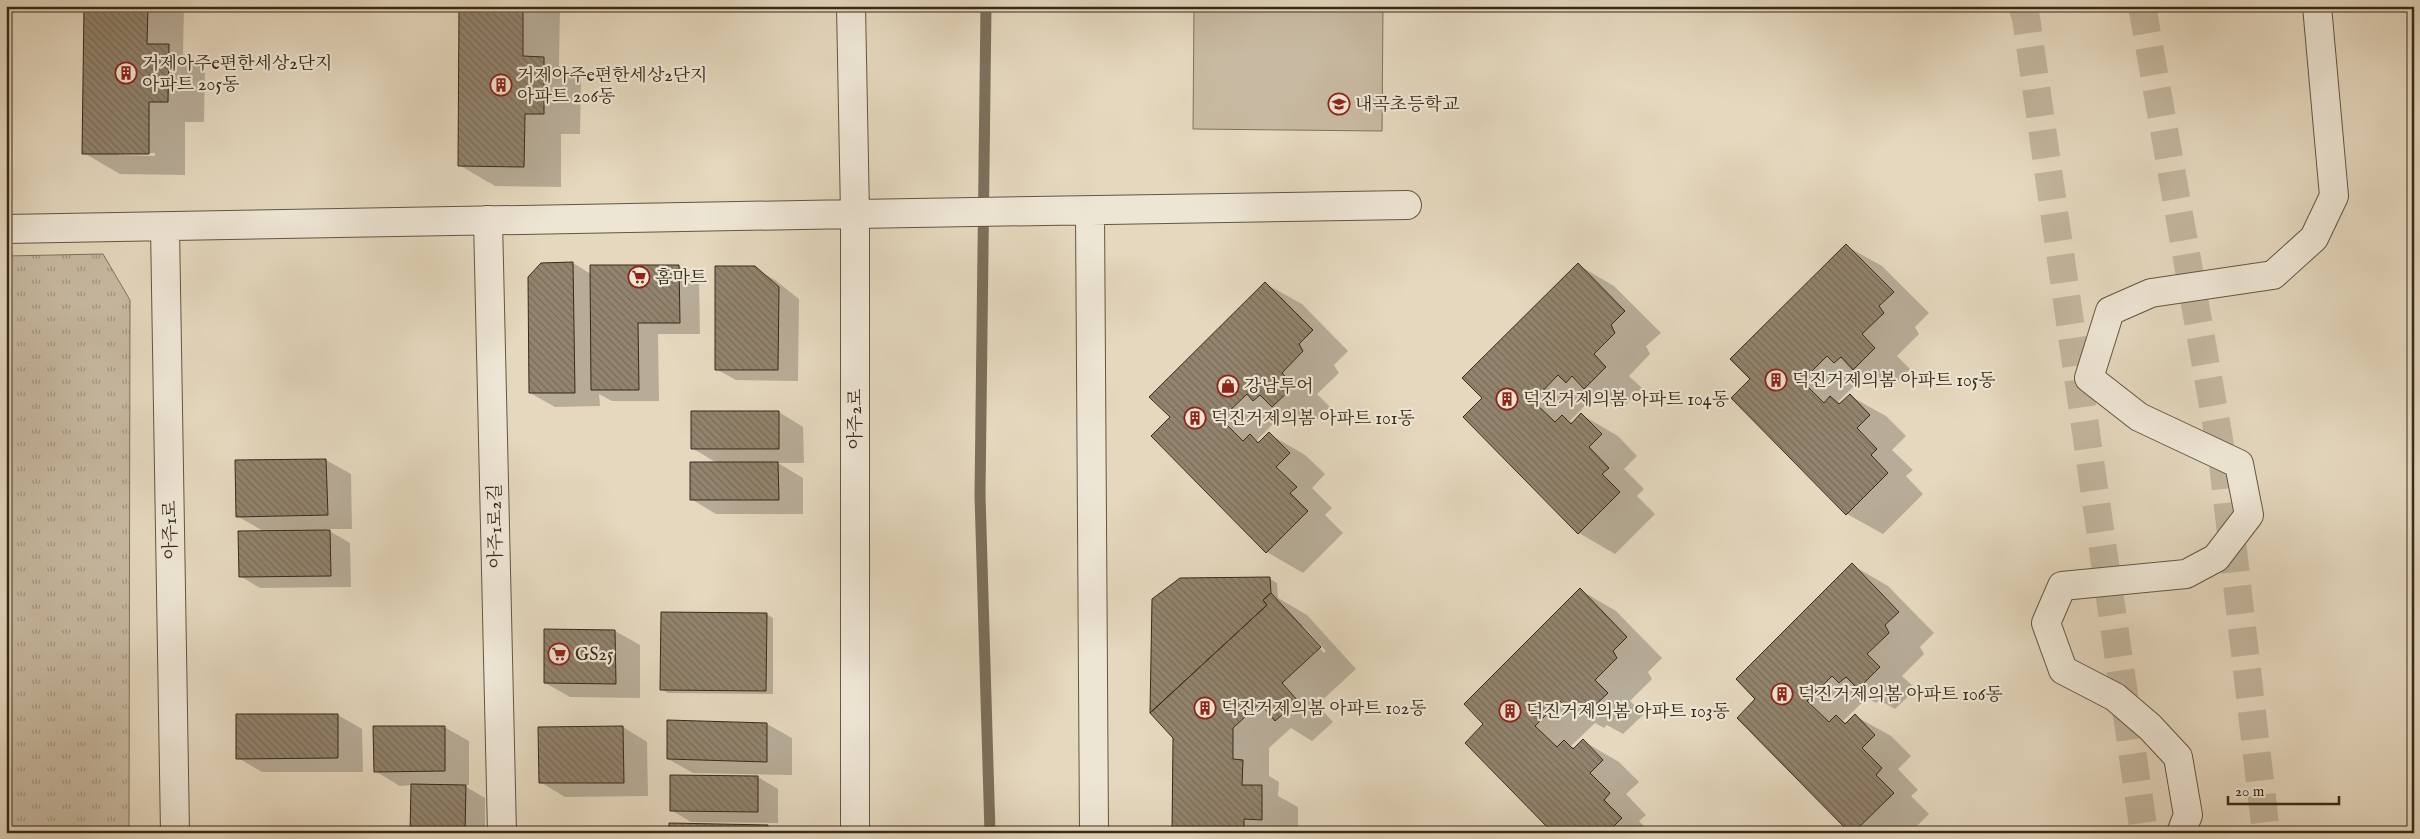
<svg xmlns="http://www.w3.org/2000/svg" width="2420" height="839" font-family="'IM FELL English','Noto Serif KR',serif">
<defs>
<pattern id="park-tufts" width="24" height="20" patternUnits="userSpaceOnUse" patternTransform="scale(1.25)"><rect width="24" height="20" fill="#c8baa2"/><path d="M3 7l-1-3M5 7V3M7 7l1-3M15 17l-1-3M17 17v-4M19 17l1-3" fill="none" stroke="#a39783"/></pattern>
<pattern id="building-back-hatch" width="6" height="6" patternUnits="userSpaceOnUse" patternTransform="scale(1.25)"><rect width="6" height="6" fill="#92846e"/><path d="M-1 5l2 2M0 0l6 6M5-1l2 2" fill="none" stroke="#786c59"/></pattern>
</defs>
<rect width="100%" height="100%" fill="#e5d8be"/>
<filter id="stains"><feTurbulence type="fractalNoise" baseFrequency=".004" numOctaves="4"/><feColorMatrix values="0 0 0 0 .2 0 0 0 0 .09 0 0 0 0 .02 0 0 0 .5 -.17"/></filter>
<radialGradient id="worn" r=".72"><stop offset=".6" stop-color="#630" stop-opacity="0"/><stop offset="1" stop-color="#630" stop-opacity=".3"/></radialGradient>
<path fill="#c8baa2" stroke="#80725d" d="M1194 6H1383L1382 131 1193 129Z"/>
<path fill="url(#park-tufts)" stroke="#80725d" d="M103 254 130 300 129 833H6V256Z"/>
<path fill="#0003" fill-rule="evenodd" d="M85 6H184L183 54 205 66 204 122H185V175L120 174 84 153ZM119 153H155V156L119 155Z
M461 6H560L559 66 581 79 580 134H561V187L495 186 459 165Z
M1846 246 1882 266 1929 313 1915 327 1919 334 1897 356 1910 369 1890 389 1874 380 1871 383 1862 378 1838 402 1842 403 1850 396 1886 416 1906 436 1892 450 1913 470 1906 476 1923 494 1883 534 1847 514 1752 379Z
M573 263 591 274 679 266 699 278 700 334H658L659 401H612L599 394 600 406 555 407 530 393 541 264Z
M1578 265 1614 286 1661 333 1646 346 1650 354 1629 376 1642 388 1621 409 1605 400 1602 403 1593 397 1570 421 1573 423 1582 415 1618 436 1637 456 1624 469 1644 489 1637 496 1655 514 1615 554 1579 533 1483 398Z
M754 268 775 280 799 299 798 381 736 380 716 369Z
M1266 284 1302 304 1348 351 1334 365 1339 373 1317 394 1330 407 1309 427 1294 418 1290 421 1281 416 1257 440 1261 442 1269 434 1305 455 1325 474 1312 488 1332 508 1325 515 1343 533 1303 573 1267 552 1172 417Z
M779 412 803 427 804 463H778L803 478V514H716L691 499 717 463 692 448Z
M326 460 351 474 352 529H326L350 543 351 587 260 588 240 576 265 532 237 516Z
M1852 565 1888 586 1934 633 1920 647 1924 654 1902 676 1916 689 1895 709 1879 700 1876 703 1867 698 1843 721 1847 723 1855 716 1891 736 1911 756 1898 769 1918 790 1911 796 1929 814 1910 833H1852L1757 699Z
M1270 579 1277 583 1278 598 1307 615 1356 669 1317 705 1333 722 1312 741 1291 728 1269 748V776L1279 782 1278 796 1298 807V833H1173ZM1303 626 1326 651 1324 653 1301 627Z
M1580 590 1616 611 1662 658 1648 672 1652 679 1630 701 1644 714 1623 734 1607 725 1604 728 1595 723 1571 746 1575 748 1583 741 1619 762 1639 782 1626 794 1646 815 1639 821 1651 833H1555L1485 724Z
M766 614 773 618V694L668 693 661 689Z
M546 630 615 631 640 645V698L570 697 545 683Z
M338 715 362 729 363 772H262L238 758Z
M767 724 792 738V775L693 773 668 759Z
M444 727 469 741V785H463L485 798V833H412V785L400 786 375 771Z
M623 727 647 742 648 796 565 797 540 782Z
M671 776 758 777 778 789V823L691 822 671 810Z
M767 826 779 833H670Z"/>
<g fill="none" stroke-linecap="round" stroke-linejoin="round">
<path stroke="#7c6f5a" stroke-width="11" d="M986 6 980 495 990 833"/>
</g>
<path fill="url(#building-back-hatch)" stroke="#382a18" d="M84 6H148L147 44H169L168 102H149V154H82Z
M459 6H523V56L544 57V114H525L524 167 458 166Z
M1846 244 1894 292 1879 306 1884 313 1862 334 1875 348 1853 370 1841 357 1834 363 1827 356 1802 381 1824 403 1830 396 1839 404 1850 394 1870 415 1857 428 1877 449 1871 455 1888 473 1846 515 1731 398 1750 379 1730 359Z
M573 262 575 393H529L528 277 541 263Z
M1578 263 1625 311 1611 325 1615 333 1594 354 1606 367 1584 389 1572 376 1566 383 1558 375 1533 401 1555 422 1562 415 1571 424 1581 413 1602 434 1589 447 1609 468 1602 474 1620 492 1578 534 1463 417 1482 398 1462 378Z
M590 265H679L680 323H638L639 390H591Z
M715 266H755L779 287 778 370H715Z
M1265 282 1313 330 1299 344 1303 351 1282 373 1294 386 1272 407 1260 395 1253 401 1247 394 1221 419 1243 441 1250 434 1258 443 1269 432 1290 453 1276 467 1297 487 1290 493 1308 511 1266 553 1151 436 1170 417 1149 397Z
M691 411H779V449H691Z
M326 459 328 515 236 517 235 460Z
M690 462H778L779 500H690Z
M330 530 331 576 239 577 238 531Z
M1852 563 1899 612 1885 625 1889 633 1867 654 1880 667 1858 689 1846 677 1839 683 1832 676 1807 701 1829 722 1836 715 1845 724 1855 714 1875 735 1862 748 1882 768 1876 775 1894 793 1853 833H1850L1737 718 1755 699 1736 679Z
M1270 577 1271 593 1263 600 1267 605 1150 713 1152 599 1180 578Z
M1580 588 1627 637 1613 651 1617 658 1595 680 1608 693 1586 714 1574 702 1567 708 1560 701 1535 726 1557 747 1564 740 1573 749 1583 739 1603 760 1590 773 1610 793 1604 800 1622 818 1607 833H1553L1465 743 1483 724 1464 704Z
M1271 593 1321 647 1282 683 1298 701 1275 721 1260 703 1233 728V759L1243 760 1242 785H1262V820L1244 819V833H1172L1173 738 1150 713 1267 605 1263 600Z
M661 612 767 613 766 691 660 690Z
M544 629 615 630 616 684 544 683Z
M236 714H338V758L236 759Z
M667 720 767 723V762L667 759Z
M373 726H445V771L374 772Z
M623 726 624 783H539L538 727Z
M670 775 758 776V812L670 811Z
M411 784 466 785 465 833H410Z
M669 823 768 825V833H669Z"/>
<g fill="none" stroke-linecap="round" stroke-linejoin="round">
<path stroke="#c2b59d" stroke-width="28" stroke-dasharray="28 14" stroke-linecap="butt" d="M2022 6 2026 18 2144 833
M2142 6 2222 456 2266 833"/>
<g stroke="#635642" stroke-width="30">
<path id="minor" d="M1090 211 1094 833
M855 214 1407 205
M488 220 502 833
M2181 833 2188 815 2178 757 2150 727 2115 697 2063 670 2046 623 2062 586 2186 574 2216 558 2249 515 2239 464 2139 417 2089 378 2110 311 2151 293 2273 275 2314 238 2334 196 2317 6"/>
</g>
<g stroke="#635642" stroke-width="30">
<path id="tertiary" d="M851 6 855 214V833
M165 227 175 833
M6 229 855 214"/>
</g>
<use href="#minor" stroke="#eee6d5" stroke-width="28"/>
<use href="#tertiary" stroke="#eee6d5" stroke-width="28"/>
</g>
<defs>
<g id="building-ring" transform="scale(1.125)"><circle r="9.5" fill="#eee6d5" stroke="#8f2418" stroke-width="1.5"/><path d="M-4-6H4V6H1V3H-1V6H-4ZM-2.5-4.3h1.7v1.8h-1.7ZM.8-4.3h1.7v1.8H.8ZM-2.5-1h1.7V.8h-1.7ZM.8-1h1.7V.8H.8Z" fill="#8f2418"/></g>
<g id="school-ring" transform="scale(1.125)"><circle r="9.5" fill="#eee6d5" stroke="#8f2418" stroke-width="1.5"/><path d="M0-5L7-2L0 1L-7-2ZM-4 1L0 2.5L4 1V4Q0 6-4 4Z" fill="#8f2418"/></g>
<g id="supermarket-ring" transform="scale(1.125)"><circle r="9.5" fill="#eee6d5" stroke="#8f2418" stroke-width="1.5"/><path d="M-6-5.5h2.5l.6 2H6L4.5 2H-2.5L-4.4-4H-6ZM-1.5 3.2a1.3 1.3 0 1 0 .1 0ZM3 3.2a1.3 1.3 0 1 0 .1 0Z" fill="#8f2418"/></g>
<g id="shop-ring" transform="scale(1.125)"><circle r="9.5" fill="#eee6d5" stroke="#8f2418" stroke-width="1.5"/><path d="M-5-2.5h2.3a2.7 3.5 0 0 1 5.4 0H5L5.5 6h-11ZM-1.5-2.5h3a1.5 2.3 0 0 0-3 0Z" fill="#8f2418"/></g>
</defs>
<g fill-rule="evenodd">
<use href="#building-ring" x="126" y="73"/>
<use href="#building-ring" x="501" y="85"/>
<use href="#school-ring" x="1339" y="104"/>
<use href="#supermarket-ring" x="639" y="277"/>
<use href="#building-ring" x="1776" y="380"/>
<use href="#shop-ring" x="1228" y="386"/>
<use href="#building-ring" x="1507" y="399"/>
<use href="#building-ring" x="1195" y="418"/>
<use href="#supermarket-ring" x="559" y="654"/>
<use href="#building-ring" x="1782" y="694"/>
<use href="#building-ring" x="1205" y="708"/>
<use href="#building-ring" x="1510" y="711"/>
</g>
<g text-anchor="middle" stroke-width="4.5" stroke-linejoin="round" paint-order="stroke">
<g font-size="18" fill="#382a18" stroke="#eee6d5" text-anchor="start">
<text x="142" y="69">거제아주e편한세상2단지<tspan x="142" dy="21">아파트 205동</tspan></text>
<text x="517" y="81">거제아주e편한세상2단지<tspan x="517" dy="21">아파트 206동</tspan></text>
<text x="1355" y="110">내곡초등학교</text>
<text x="655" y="283">홈마트</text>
<text x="1792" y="386">덕진거제의봄 아파트 105동</text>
<text x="1244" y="392">강남투어</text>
<text x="1523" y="405">덕진거제의봄 아파트 104동</text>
<text x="1211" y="424">덕진거제의봄 아파트 101동</text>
<text x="575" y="660">GS25</text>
<text x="1798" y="700">덕진거제의봄 아파트 106동</text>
<text x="1221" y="714">덕진거제의봄 아파트 102동</text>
<text x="1526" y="717">덕진거제의봄 아파트 103동</text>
</g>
<g font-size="18" fill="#382a18" stroke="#eee6d5">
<text transform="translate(855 419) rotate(-90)" y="6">아주2로</text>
<text transform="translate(495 526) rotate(-91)" y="6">아주1로2길</text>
<text transform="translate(170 530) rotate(-91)" y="6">아주1로</text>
</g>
</g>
<rect width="2420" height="839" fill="none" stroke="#e5d8be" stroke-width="25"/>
<rect x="8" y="8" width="2405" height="824" fill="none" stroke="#382a18" stroke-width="2.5"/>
<rect x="12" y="12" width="2395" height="814" fill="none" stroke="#382a18"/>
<path d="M2228 796v8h111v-8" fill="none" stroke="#382a18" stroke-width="2.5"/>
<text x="2235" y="796" font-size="15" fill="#382a18" stroke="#eee6d5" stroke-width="4" paint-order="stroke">20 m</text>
<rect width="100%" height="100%" filter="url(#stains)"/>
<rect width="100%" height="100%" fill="url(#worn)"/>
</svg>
